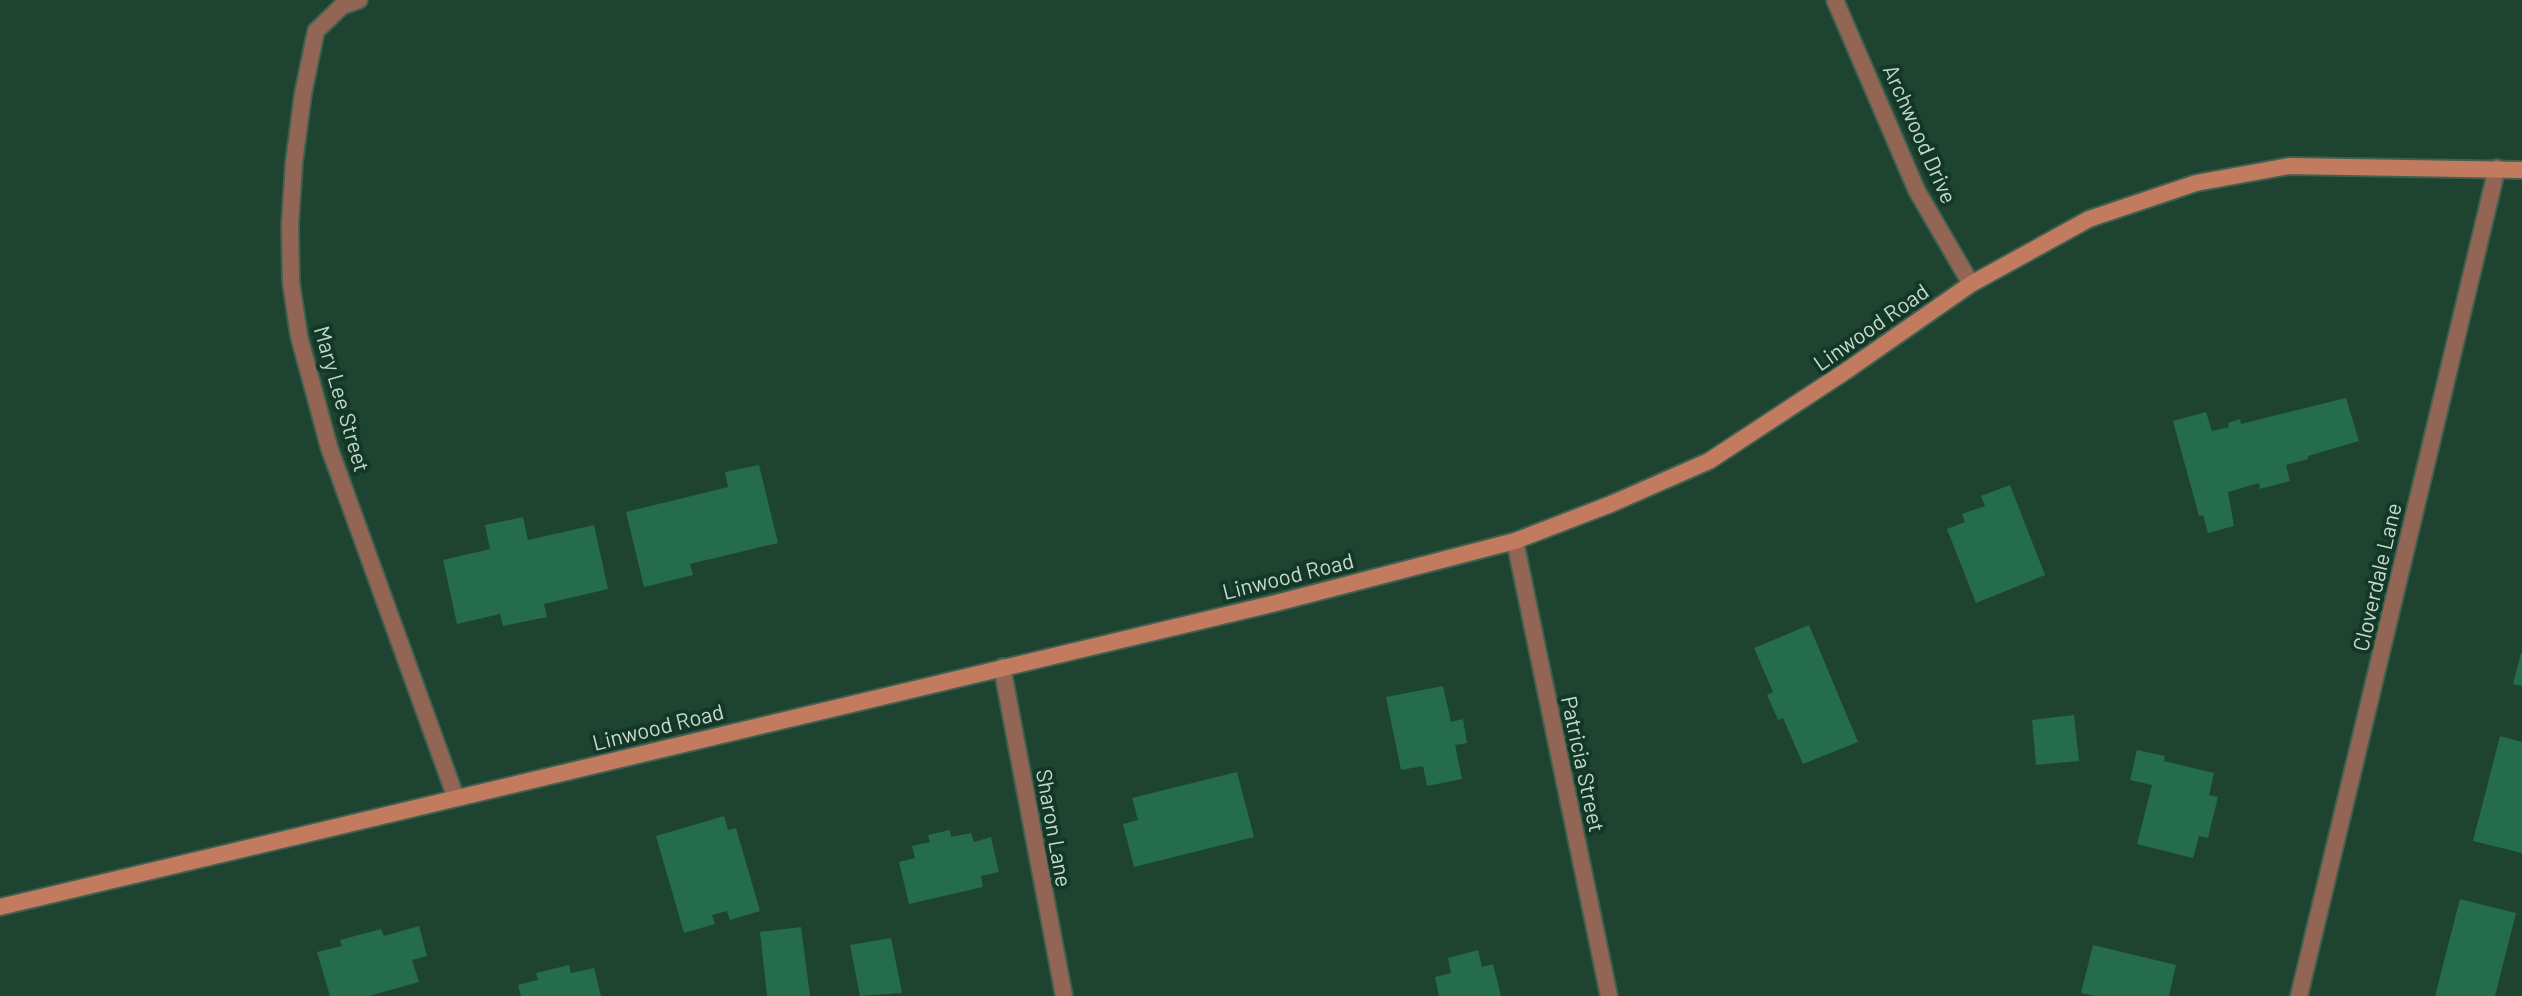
<svg xmlns="http://www.w3.org/2000/svg" width="2522" height="996" font-family="Barlow,sans-serif">
<rect width="100%" height="100%" fill="#1e4331"/>
<path fill="#256c4d" d="M2346 398 2359 441 2308 456V459L2286 465 2290 481 2260 489 2259 483 2228 492 2234 526 2208 533 2203 515 2199 516 2173 421 2206 412 2212 431 2229 427 2228 423 2240 419 2241 424Z
M759 465 778 543 690 564 693 575 644 587 626 512 728 487 725 472Z
M2010 485 2045 575 1976 603 1947 529 1965 522 1962 514 1985 506 1981 496Z
M523 517 528 540 594 525 608 589 544 604 547 617 503 626 500 614 457 624 443 560 490 549 485 525Z
M1809 625 1858 742 1803 764 1783 718 1778 720 1767 695 1773 692 1754 648Z
M2521 653H2522V686L2513 684Z
M1443 686 1451 722 1463 719 1467 743 1455 745 1462 779 1427 786 1423 766 1401 770 1386 697Z
M2074 715 2079 761 2036 765 2032 720Z
M2500 736 2522 742V853L2473 841Z
M2137 750 2165 756 2164 761 2214 773 2209 795 2218 797 2208 838 2199 836 2193 858 2137 844 2152 785 2130 780Z
M1237 772 1254 837 1134 867 1123 824 1138 820 1132 798Z
M724 816 728 830 736 828 760 911 730 920 727 911 712 915 715 924 684 933 656 836Z
M950 830 951 837 971 833 974 842 991 837 999 872 981 876 983 887 909 904 899 862 915 858 912 846 930 842 928 835Z
M2460 899 2516 913 2495 996H2435Z
M419 926 427 956 412 960 419 982 369 996H330L317 952 342 946 340 940 381 929 384 936Z
M801 927 810 996H767L760 932Z
M891 938 902 993 860 996 850 945Z
M2093 945 2176 965 2169 996H2095L2081 993Z
M1478 950 1482 967 1493 964 1501 996H1439L1435 977 1451 973 1448 958Z
M569 965 571 973 594 968 601 996H521L518 985 538 980 536 973Z"/>
<g fill="none" stroke-linecap="round" stroke-linejoin="round">
<g stroke="#406150" stroke-width="20">
<path id="street" d="M359 0 342 6 316 31 303 94 294 163 290 225 291 282 299 336 329 447 456 798
M1835 0 1917 191 1971 284
M1515 541 1609 996
M1002 667 1064 996
M2299 996 2497 168"/>
</g>
<g stroke="#406150" stroke-width="20">
<path id="secondary" d="M0 907 1276 603 1515 541 1611 504 1709 461 1846 371 1971 284 2089 219 2196 183 2289 166 2522 170"/>
</g>
<use href="#street" stroke="#936554" stroke-width="16"/>
<use href="#secondary" stroke="#c37b60" stroke-width="16"/>
</g>
<g text-anchor="middle" stroke-width="8" stroke-linejoin="round" paint-order="stroke">
<g font-size="22" fill="#c6dace" stroke="#133827">
<text transform="translate(1920 134) rotate(66)" y="8">Archwood Drive</text>
<text transform="translate(1871 327) rotate(-35)" y="8">Linwood Road</text>
<text transform="translate(342 399) rotate(74)" y="8">Mary Lee Street</text>
<text transform="translate(1288 576) rotate(-14)" y="8">Linwood Road</text>
<text transform="translate(2377 577) rotate(-77)" y="8">Cloverdale Lane</text>
<text transform="translate(658 727) rotate(-14)" y="8">Linwood Road</text>
<text transform="translate(1583 764) rotate(78)" y="8">Patricia Street</text>
<text transform="translate(1054 828) rotate(80)" y="8">Sharon Lane</text>
</g>
</g>
</svg>
